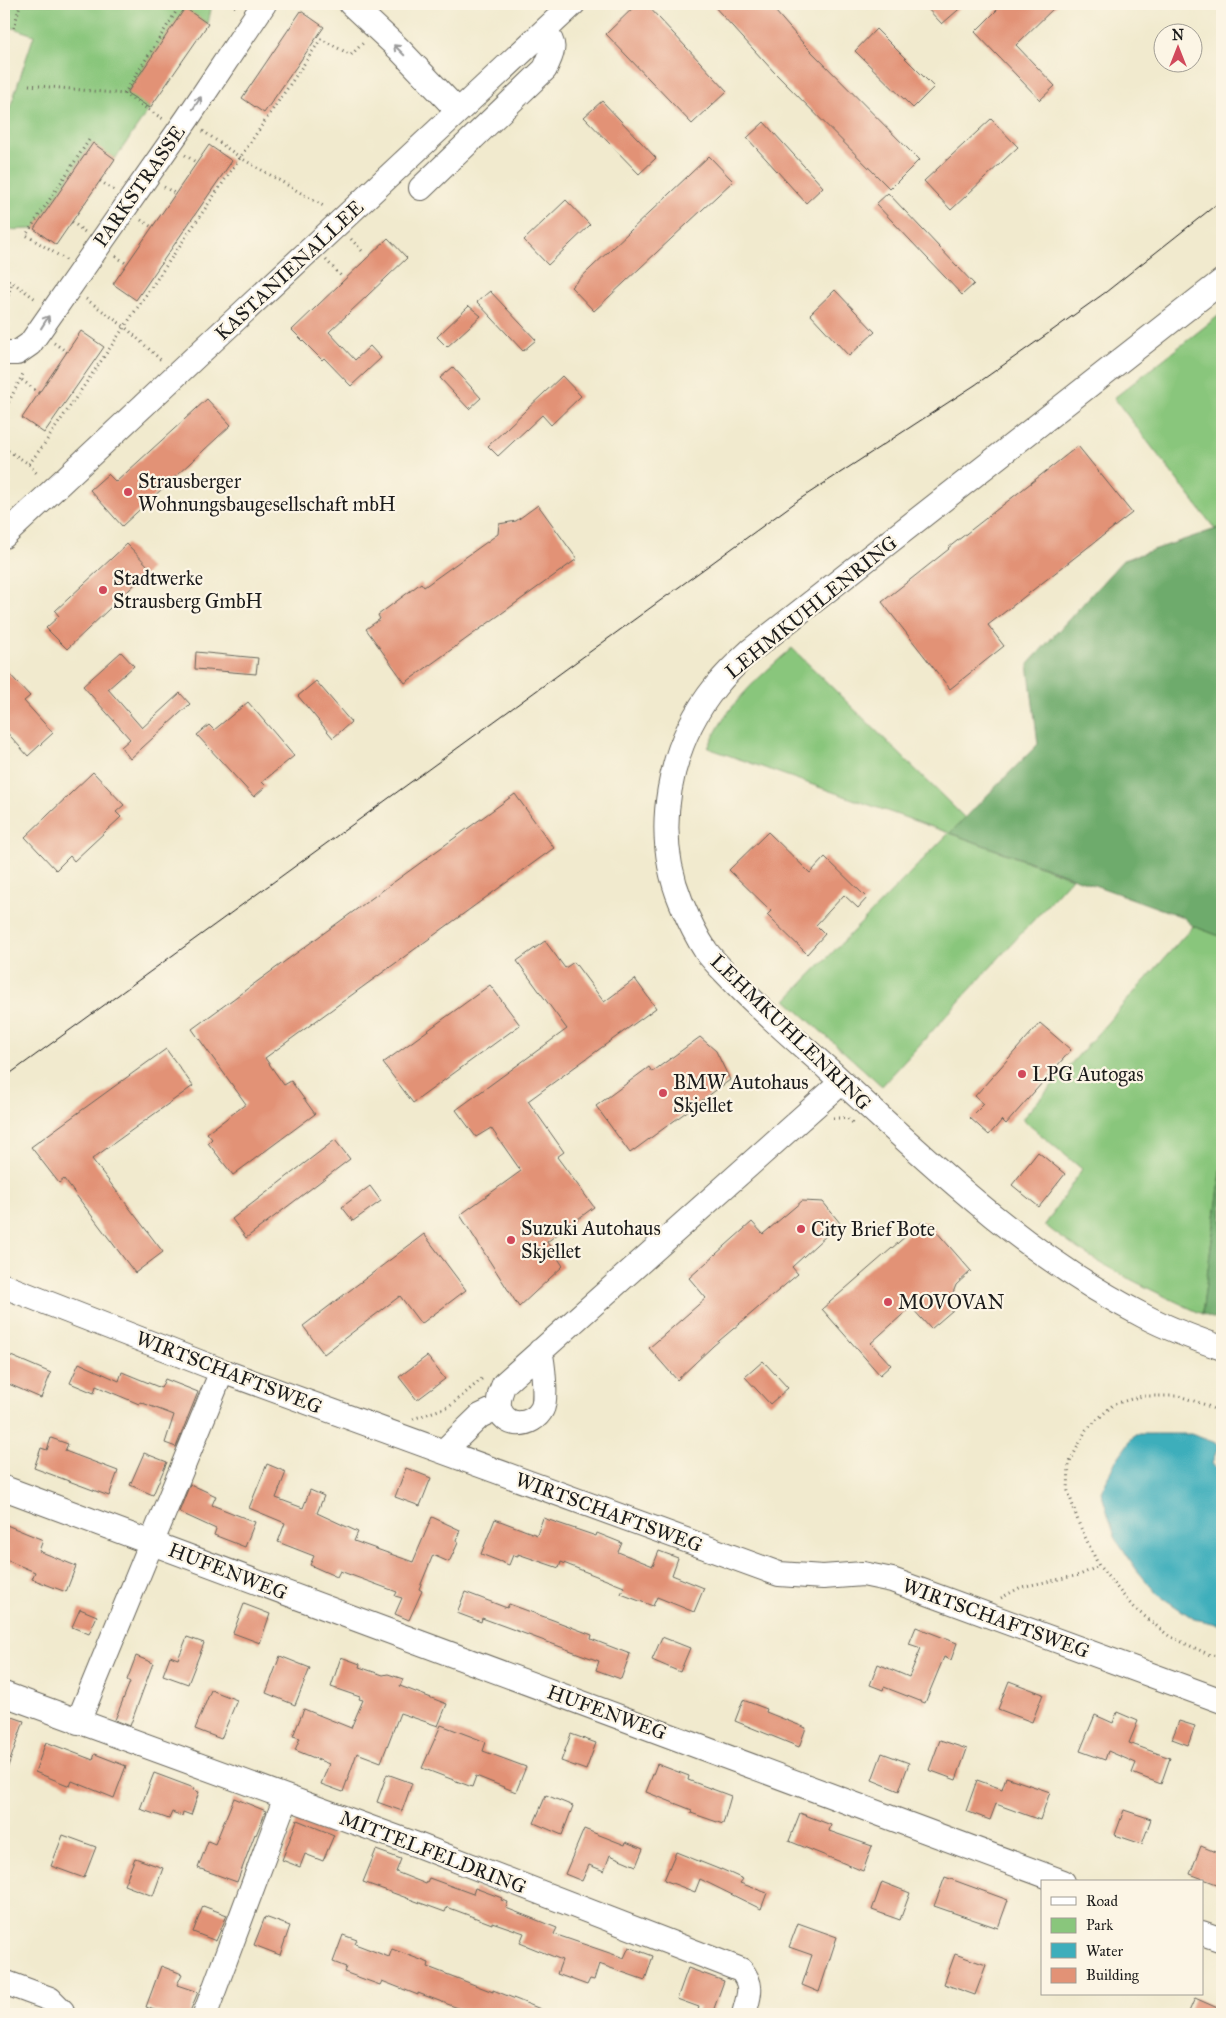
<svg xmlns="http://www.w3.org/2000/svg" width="1226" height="2018" font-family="'IM FELL Great Primer',serif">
<rect width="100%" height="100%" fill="#fcf5e5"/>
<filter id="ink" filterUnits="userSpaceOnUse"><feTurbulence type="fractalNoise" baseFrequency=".02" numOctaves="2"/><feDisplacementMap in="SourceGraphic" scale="10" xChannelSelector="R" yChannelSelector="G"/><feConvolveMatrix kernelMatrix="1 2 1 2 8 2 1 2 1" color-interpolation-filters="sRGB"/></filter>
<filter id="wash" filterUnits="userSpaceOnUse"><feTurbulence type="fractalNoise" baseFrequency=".0096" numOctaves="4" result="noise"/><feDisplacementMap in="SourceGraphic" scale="20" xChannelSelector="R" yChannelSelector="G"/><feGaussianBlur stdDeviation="1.12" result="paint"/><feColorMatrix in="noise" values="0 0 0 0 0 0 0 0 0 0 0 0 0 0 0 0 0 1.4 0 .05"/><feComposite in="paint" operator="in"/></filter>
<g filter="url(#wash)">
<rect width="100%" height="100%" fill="#f1eace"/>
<path fill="#89c67c" stroke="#52714c" d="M4 4H212L208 24 185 9 127 92 150 108 115 159 92 143 34 229 4 230V126L34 35 4 25Z
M1222 313V527L1215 529 1114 398Z
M792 648 965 818 950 833 1072 878 882 1086 786 1000 949 833 708 748C727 704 757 679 792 648Z
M1193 926 1222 937V1165L1202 1314C1147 1288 1092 1263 1045 1225L1082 1169 1022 1119Z"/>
<path fill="#6eab6c" stroke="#456444" d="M1222 527V937L1193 926 1183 917 950 833 1038 744 1028 664 1123 560Z
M1222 1165V1322L1202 1314Z"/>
<path fill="#3eaebb" stroke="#2d656c" d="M1135 1434H1191L1219 1444 1212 1464 1222 1472V1625L1194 1619 1157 1594 1136 1569 1115 1537 1101 1492 1115 1462Z"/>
<g id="blocks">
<path fill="#e29276" d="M637 4H646L727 91 692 124 606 34Z
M712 4H769L803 43 919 160 890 189 774 72Z
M923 4H965L942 24Z
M1003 4H1058L1016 45 1055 86 1040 100 975 32Z
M185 8 208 24 150 108 127 93Z
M301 11 324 27 264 113 242 98Z
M876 29 934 87 913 108 855 51Z
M602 101 656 158 639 174 584 117Z
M991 119 1018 147 951 210 924 181Z
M764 122 823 187 806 203 747 138Z
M93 143 115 159 56 245 34 229Z
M209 145 232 161 136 300 113 284Z
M709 156 733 181 594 311 571 287Z
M888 193 974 284 962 295 876 204Z
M566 200 590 225 548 265 524 240Z
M388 238 407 258 329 332 355 360 370 346 381 358 351 386 324 358 322 360 292 330Z
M835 290 875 332 849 356 810 314Z
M490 291 536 340 523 351 477 302Z
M469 306 481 316 447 347 437 337Z
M81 331 104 347 44 433 22 418Z
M453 367 481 398 469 409 440 378Z
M562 376 581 396 551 425 542 415 498 456 488 446Z
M207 399 231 425 122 526 90 490 108 474 116 482Z
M1078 446 1132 513 988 625 1004 646 950 689 882 602 949 549 948 548Z
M538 505 577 559 405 683 366 629 380 619 378 615 421 583 424 587 498 534 499 524 516 521Z
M127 544 151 569 67 649 46 628 59 616 55 611Z
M121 652 134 666 108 689 142 728 180 693 190 704 130 759 121 747 130 739 83 686Z
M196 652 258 658 256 674 195 669Z
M4 668 30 696 24 701 53 733 28 756 4 729Z
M316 681 351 722 333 738 298 696Z
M248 702 294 756 262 782 266 786 254 797 197 735 209 725 214 730Z
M93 772 124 805 116 812 121 817 74 861 70 856 56 870 25 837Z
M515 794 554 848 265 1058 284 1085 291 1081 315 1114 233 1175 208 1143 212 1139 207 1133 246 1104 192 1029Z
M768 832 810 873 825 857 867 898 858 908 844 895 816 925 825 934 807 954 767 915 771 911 729 870Z
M545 941 565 968 574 962 604 1002 635 979 656 1008 528 1101 564 1152 557 1157 594 1207 547 1242 563 1266 519 1307 460 1215 521 1171 491 1128 476 1137 456 1110 567 1029 517 961Z
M490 985 520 1025 413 1103 383 1063Z
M1040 1023 1071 1050 1006 1124 1002 1120 989 1135 970 1118 984 1104 975 1096Z
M700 1037 716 1051 730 1080 630 1153 596 1106 649 1067 652 1072Z
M166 1049 193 1086 92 1159 163 1252 135 1273 64 1179 59 1183 31 1147Z
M335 1140 350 1159 246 1238 232 1219Z
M1038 1152 1065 1174 1039 1207 1012 1185Z
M370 1186 381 1201 353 1221 342 1207Z
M802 1201 823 1202 840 1223 792 1267 798 1274 713 1346 677 1380 649 1348 706 1298 689 1278 752 1222 763 1234Z
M922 1222H928L971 1271 956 1285 948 1306 953 1310 931 1329 911 1307 871 1343 891 1365 880 1375 822 1309Z
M424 1234 466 1290 421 1324 400 1296 324 1354 303 1326Z
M4 1353 51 1373 41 1398 4 1382Z
M427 1356 445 1379 417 1400 399 1377Z
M763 1361 788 1388 770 1404 745 1377Z
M79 1363 119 1381 122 1372 161 1388 165 1379 198 1392 176 1447 165 1443 174 1415 140 1402 139 1404 96 1386 94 1393 70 1383Z
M51 1438 68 1444 65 1451 118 1471 109 1496 34 1468 41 1448 47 1450Z
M144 1453 167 1462 153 1495 130 1485Z
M267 1464 286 1472 276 1498 303 1508 310 1490 324 1496 317 1513 358 1532 354 1541 413 1562 432 1517 460 1530 456 1540 458 1543 449 1562 433 1555 419 1589 422 1591 409 1620 395 1614 402 1598 395 1596 397 1592 340 1571 337 1577 310 1565 314 1556 278 1542 285 1523 249 1508Z
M406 1468 431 1478 420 1506 395 1497Z
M190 1484 216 1496 212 1505 255 1522 245 1547 214 1535 216 1529 179 1512Z
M543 1518 596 1536 597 1533 622 1543 618 1552 653 1566 659 1551 678 1558 672 1575 704 1588 694 1612 657 1597 653 1606 621 1594 624 1587 561 1562 559 1568 518 1554V1556L513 1555 509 1565 481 1554 495 1519 537 1535Z
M4 1524 43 1540 39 1551 76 1566 66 1592 32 1579 35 1572 4 1559Z
M465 1592 507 1608 509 1604 553 1620 592 1635 591 1639 630 1654 621 1679 596 1670 599 1661 482 1618 481 1622 457 1613Z
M244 1604 270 1614 260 1643 233 1633Z
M80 1609 97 1616 89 1634 72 1627Z
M916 1627 957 1643 951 1660 944 1657 925 1703 884 1687 883 1690 870 1685 878 1664 909 1677 921 1648 909 1644Z
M187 1637 204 1643 188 1684 163 1675 170 1656 178 1659Z
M662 1637 690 1648 680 1672 652 1660Z
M136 1656 153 1663 130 1726 115 1720 130 1682 127 1680Z
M280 1656 310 1668 295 1705 266 1693Z
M341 1657 360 1664 359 1667 383 1675 388 1674 403 1679 400 1686 447 1704 438 1726 400 1713 381 1762 357 1753 343 1792 321 1784 329 1764 295 1750 300 1738 293 1736 304 1709 351 1728 363 1700 359 1699 360 1697 331 1687Z
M1009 1681 1043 1694 1032 1722 998 1709Z
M211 1690 237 1700 221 1739 195 1729Z
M743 1700 767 1709 766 1712 806 1728 799 1747 735 1721Z
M1117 1712 1138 1721 1129 1743 1170 1758 1161 1784 1132 1773 1136 1763 1108 1751 1105 1760 1080 1751 1095 1715 1113 1723Z
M4 1714 24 1721 6 1772H4Z
M1179 1721 1195 1726 1188 1745 1172 1739Z
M441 1725 486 1742 483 1751 526 1767 516 1792 476 1776 472 1787 422 1768Z
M571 1734 596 1743 586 1770 561 1761Z
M940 1740 967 1749 956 1780 929 1770Z
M46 1742 93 1760 95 1754 126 1766 114 1798 72 1781 70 1786 35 1772Z
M882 1753 909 1763 899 1791 872 1780Z
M657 1764 689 1776 688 1780 731 1796 723 1824 691 1813 692 1810 646 1792Z
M154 1773 194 1788 193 1790 199 1792 191 1815 183 1812 182 1816 172 1812 169 1819 140 1809Z
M387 1774 412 1783 402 1811 377 1802Z
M1006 1777 1050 1792 1040 1820 996 1804 990 1820 966 1811 977 1780 1002 1789Z
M546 1795 573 1806 562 1835 534 1823Z
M234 1798 266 1811 256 1835 255 1834 237 1882 198 1868 208 1841 215 1844Z
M1124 1810 1151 1819 1142 1844 1115 1835Z
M800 1813 831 1825 829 1831 872 1846 863 1871 789 1841Z
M297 1820 334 1835 323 1861 305 1854 300 1867 282 1860Z
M584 1829 625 1845 626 1842 643 1849 636 1866 610 1855 604 1871 589 1865 582 1881 565 1874Z
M63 1835 96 1847 84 1878 51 1866Z
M1201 1846 1222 1855V1886L1190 1874Z
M376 1850 401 1859 396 1872 426 1884 429 1878 473 1894 475 1888 502 1898 501 1900 508 1902 506 1908 557 1928 554 1934 624 1958 629 1947 653 1956 645 1980 599 1964 594 1980 590 1979 587 1985 557 1974 562 1960 520 1943 524 1933 492 1922V1924L447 1907 445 1912 363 1882Z
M676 1852 721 1870V1869L743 1879 740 1883 767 1893 761 1909 700 1879 695 1892 664 1880Z
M135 1858 163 1868 153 1896 124 1885Z
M945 1877 1008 1900 998 1928 934 1906Z
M882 1882 910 1893 900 1920 872 1910Z
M203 1906 227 1915 216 1941 193 1932Z
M265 1917 290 1926 280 1955 254 1945Z
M798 1923 837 1937 819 1992 802 1985 812 1955 789 1947Z
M343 1935 357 1940 355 1944 389 1957 392 1949 429 1963 428 1967 493 1992V1990L553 2014H474L418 1993V1995L382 1981 380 1985 344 1972 346 1967 333 1962Z
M955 1954 986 1965 975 1995 944 1984Z
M161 1966 182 1974 177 1985 198 1992 189 2014H165L146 2007Z
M688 1968 724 1981 712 2014H697L699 2007 677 1999Z
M1195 1998 1222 2010V2014H1188Z"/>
</g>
</g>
<g filter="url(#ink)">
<use href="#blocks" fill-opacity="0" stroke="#67645a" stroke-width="1"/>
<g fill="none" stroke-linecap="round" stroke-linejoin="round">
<g stroke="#67645a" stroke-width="26">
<path id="minor" d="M351 4 399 49 458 111
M421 188 545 69C552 52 558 46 544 31
M1222 281 750 651C738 662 726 674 716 686 668 745 652 832 681 902 688 919 696 936 706 951 715 963 726 973 736 984 765 1014 797 1041 828 1069 926 1159 1024 1255 1144 1316 1169 1329 1196 1339 1222 1348
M4 353H17L30 344 187 119 264 4
M4 536 573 4
M4 1286 222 1371 779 1574 823 1577 863 1574 892 1580 1222 1701
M540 1351C543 1362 547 1400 542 1409 533 1427 503 1430 499 1406 498 1398 501 1391 504 1384L842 1082
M444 1451 480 1416 499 1407
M4 1488 1063 1882
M4 1694 420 1846 741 1970C754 1986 749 1995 744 2014
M78 1722 222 1371
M1202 1933 1222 1940
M4 1982 50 1999 62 2011V2014
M205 2014 286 1797"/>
</g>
<path stroke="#67645a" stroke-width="3" stroke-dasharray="1 4" stroke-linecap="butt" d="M230 4 238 8
M14 28 20 4
M29 85 124 94 163 119
M124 94 181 4
M203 131 241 158 325 207
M185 155 197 163
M100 181 114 190
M164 187 176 194
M141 220 153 228
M72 222 85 232
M351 239 364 253
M116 256 127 264
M66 260 26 235 89 140
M326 260 341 276
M4 279 12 282 37 300
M86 299 125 327 162 361
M4 310 12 282
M54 343 67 352
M22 380 39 393
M4 411 24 372
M4 448 29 464 38 475
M29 464 45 443 321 39 351 55 364 42
M833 1118H847L853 1123
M1222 1413 1206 1405 1179 1396H1142L1114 1404 1086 1430 1069 1464 1068 1491 1079 1524 1099 1566 1133 1607 1169 1636 1210 1655 1222 1656
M413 1419 450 1406 484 1377
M1001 1598 1021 1587 1080 1575 1099 1566"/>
<use href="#minor" stroke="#fff" stroke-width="24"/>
<path stroke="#1c1c1c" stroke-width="1" d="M4 1078 800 499 975 385 1046 335 1106 292 1222 200"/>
</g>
<defs><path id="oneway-shaft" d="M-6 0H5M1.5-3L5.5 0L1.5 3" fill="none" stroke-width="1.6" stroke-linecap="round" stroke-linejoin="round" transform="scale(1.25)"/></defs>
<g stroke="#999">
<use href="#oneway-shaft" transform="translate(399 50) rotate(-135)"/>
<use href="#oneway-shaft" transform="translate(197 103) rotate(-56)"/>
<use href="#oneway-shaft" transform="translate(45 322) rotate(-58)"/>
</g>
</g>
<g fill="#d1495b" stroke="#fcf5e5" stroke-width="2">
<circle cx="128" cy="492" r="5"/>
<circle cx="103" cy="590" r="5"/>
<circle cx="1022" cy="1074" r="5"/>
<circle cx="663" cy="1093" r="5"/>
<circle cx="801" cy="1229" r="5"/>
<circle cx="511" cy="1240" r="5"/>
<circle cx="888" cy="1302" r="5"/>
</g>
<g text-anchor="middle" stroke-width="4.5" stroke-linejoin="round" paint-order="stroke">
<g font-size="20" fill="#1c1c1c" stroke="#fcf5e5">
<text transform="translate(139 186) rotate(-55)" y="7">PARKSTRASSE</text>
<text transform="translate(289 270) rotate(-43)" y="7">KASTANIENALLEE</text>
<text transform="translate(811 607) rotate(-39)" y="7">LEHMKUHLENRING</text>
<text transform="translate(791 1032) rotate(44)" y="7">LEHMKUHLENRING</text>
<text transform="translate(229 1372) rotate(21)" y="7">WIRTSCHAFTSWEG</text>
<text transform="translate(609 1512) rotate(20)" y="7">WIRTSCHAFTSWEG</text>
<text transform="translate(228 1571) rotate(21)" y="7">HUFENWEG</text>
<text transform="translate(996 1618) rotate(20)" y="7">WIRTSCHAFTSWEG</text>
<text transform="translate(607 1712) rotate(20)" y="7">HUFENWEG</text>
<text transform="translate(433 1852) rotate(21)" y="7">MITTELFELDRING</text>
</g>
<g font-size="20" fill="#1c1c1c" stroke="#fcf5e5" text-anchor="start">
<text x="138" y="488">Strausberger<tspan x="138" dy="23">Wohnungsbaugesellschaft mbH</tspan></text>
<text x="113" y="585">Stadtwerke<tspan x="113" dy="23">Strausberg GmbH</tspan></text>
<text x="1032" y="1081">LPG Autogas</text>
<text x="673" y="1089">BMW Autohaus<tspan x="673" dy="23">Skjellet</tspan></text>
<text x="521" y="1235">Suzuki Autohaus<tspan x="521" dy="23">Skjellet</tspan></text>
<text x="811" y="1236">City Brief Bote</text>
<text x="898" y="1309">MOVOVAN</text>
</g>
</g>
<rect width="1226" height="2018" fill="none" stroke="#fcf5e5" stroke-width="20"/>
<rect x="1041" y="1880" width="162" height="115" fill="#fcf5e5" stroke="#a29e95"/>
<rect x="1051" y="1897" width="25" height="8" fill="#ffffff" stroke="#a29e95"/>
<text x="1086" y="1906" font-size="15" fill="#1c1c1c">Road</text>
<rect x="1051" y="1918" width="25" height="15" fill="#89c67c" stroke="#a29e95"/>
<text x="1086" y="1930" font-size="15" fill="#1c1c1c">Park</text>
<rect x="1051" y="1943" width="25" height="15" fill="#3eaebb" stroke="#a29e95"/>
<text x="1086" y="1956" font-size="15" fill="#1c1c1c">Water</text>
<rect x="1051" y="1968" width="25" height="15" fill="#e29276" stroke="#a29e95"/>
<text x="1086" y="1980" font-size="15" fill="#1c1c1c">Building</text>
<g transform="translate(1178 48)"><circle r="24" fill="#fcf5e5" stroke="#a29e95"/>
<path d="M0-4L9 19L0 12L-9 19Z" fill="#d1495b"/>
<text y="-8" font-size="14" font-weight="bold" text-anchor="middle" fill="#1c1c1c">N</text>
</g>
</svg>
